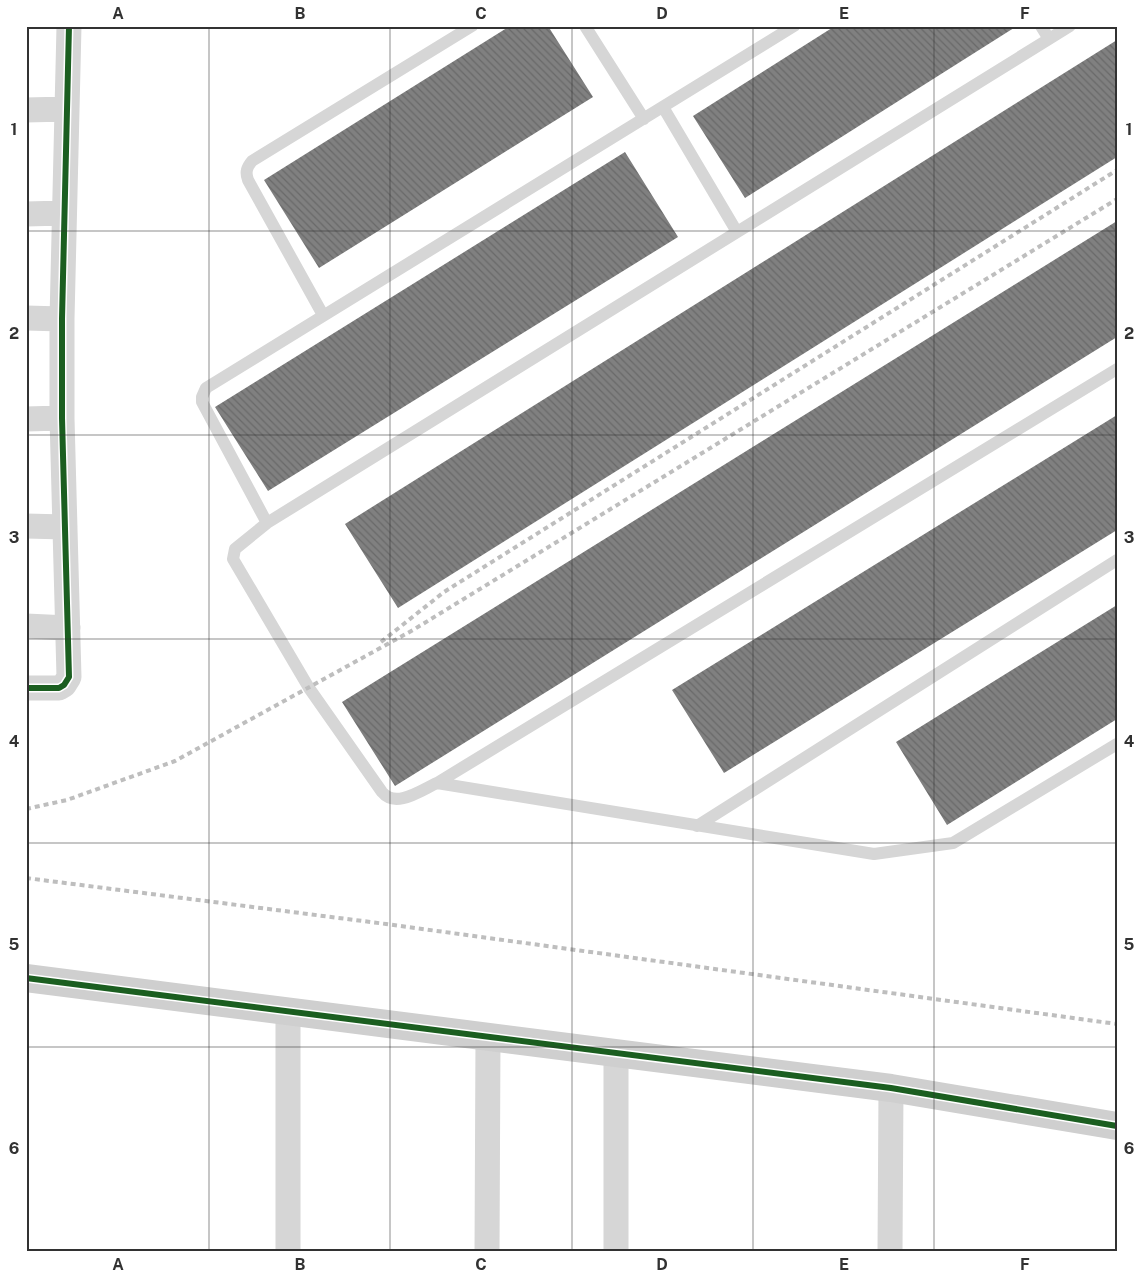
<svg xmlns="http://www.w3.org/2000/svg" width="1143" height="1278" font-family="'Public Sans',sans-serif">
<defs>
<pattern id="building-back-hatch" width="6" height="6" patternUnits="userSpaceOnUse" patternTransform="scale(1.25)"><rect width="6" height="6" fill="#808080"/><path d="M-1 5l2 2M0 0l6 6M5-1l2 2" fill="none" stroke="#696969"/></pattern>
</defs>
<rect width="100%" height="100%" fill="#fff"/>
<path fill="url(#building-back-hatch)" d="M510 26H548L593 97 319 268 264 180Z
M835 26H1017L745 198 693 116Z
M1117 40V157L398 608 345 524Z
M625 152 678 237 268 491 215 407Z
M1117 221V337L395 786 342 702Z
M1117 415V530L724 773 672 690Z
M1117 605V719L947 825 896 742Z"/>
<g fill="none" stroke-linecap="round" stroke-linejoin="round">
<path stroke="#d6d6d6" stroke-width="12" d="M585 26 644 119
M1041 26 1049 39
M1070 26 267 523 235 549 233 559 309 688 382 792C396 809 421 790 437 783L1117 369
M663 107 737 232
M323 315 248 180C245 172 247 167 252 161L472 26
M267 523 202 402V397L206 388 794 26
M437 783 874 854 953 843 1117 744
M697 826 1117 560"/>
<path stroke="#d6d6d6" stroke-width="25" d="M26 110 67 109
M26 214 64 213
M26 318 62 319
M26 419 62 418
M26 526 65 527
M26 626 68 628
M26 688H59L64 685 69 677 62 418V319L69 26
M288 1011V1252
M487 1252 488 1037
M616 1252V1053
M890 1252 891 1088"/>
<path stroke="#cfcfcf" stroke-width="28" d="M26 978 891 1088 1117 1126"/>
<path stroke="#bebebe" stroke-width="4" stroke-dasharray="5 4" stroke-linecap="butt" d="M381 642 444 592 1117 170
M26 809 67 800 175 761 413 630 1117 199
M26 878 386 924 1117 1024"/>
<g stroke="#fff" stroke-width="9">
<path id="cycleway" d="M26 688H59L64 685 69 677 62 418V319L69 26
M26 978 891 1088 1117 1126"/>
</g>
<use href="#cycleway" stroke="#1b5e20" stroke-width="6"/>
</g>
<path fill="none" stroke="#323232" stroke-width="1" stroke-opacity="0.55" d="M209 26V1252M390 26V1252M572 26V1252M753 26V1252M934 26V1252M26 231H1117M26 435H1117M26 639H1117M26 843H1117M26 1047H1117"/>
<rect width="1143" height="1278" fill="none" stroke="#ffffff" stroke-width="55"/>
<rect x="28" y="28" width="1088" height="1222" fill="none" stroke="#323232" stroke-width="2"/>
<g font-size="16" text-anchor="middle" font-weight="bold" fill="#323232">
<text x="118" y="19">A</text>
<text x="300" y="19">B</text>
<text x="481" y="19">C</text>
<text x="662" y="19">D</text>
<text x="844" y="19">E</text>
<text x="1025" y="19">F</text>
<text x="14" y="135">1</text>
<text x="1129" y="135">1</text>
<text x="14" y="339">2</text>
<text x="1129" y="339">2</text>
<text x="14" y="543">3</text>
<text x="1129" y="543">3</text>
<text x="14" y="747">4</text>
<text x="1129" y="747">4</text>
<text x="14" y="950">5</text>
<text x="1129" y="950">5</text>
<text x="14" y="1154">6</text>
<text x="1129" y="1154">6</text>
<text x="118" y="1270">A</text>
<text x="300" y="1270">B</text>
<text x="481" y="1270">C</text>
<text x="662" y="1270">D</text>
<text x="844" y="1270">E</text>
<text x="1025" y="1270">F</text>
</g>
</svg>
